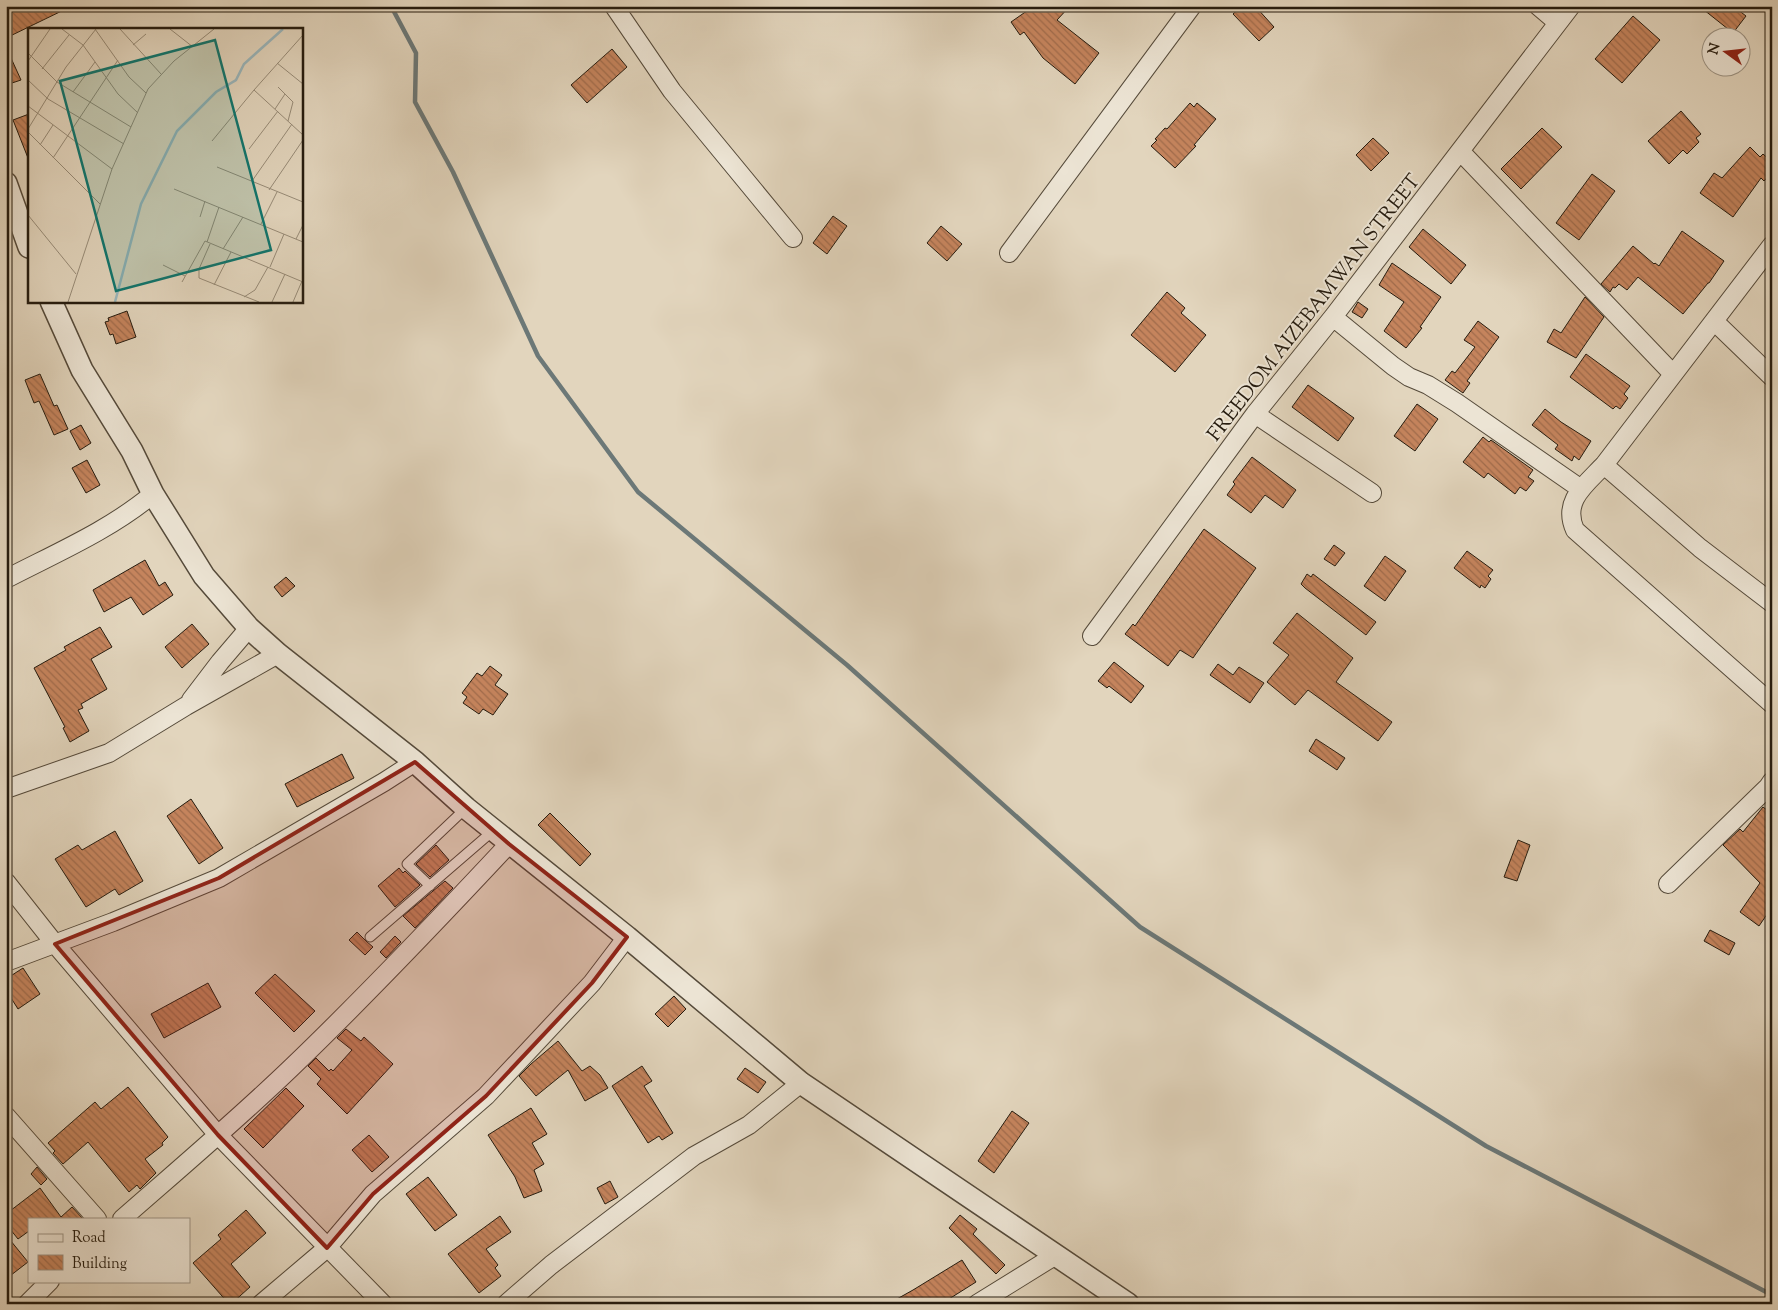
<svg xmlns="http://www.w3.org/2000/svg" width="1778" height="1310" font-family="'Sorts Mill Goudy',serif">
<defs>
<pattern id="building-back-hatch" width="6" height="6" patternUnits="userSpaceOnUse" patternTransform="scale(1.25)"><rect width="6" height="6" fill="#c5845d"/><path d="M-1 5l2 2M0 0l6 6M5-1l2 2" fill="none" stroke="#a06b4b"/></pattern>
</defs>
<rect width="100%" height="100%" fill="#e2d5bd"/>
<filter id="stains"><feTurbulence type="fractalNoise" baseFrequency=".004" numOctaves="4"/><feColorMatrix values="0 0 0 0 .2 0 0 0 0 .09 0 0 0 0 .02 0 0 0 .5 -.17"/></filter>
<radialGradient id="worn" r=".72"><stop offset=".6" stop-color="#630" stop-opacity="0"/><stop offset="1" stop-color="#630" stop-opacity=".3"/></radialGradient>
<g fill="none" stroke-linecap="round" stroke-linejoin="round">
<path stroke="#6c7877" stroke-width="4.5" d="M391 6 416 53 415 102 453 172 538 356 638 492 847 665 1140 927 1486 1146 1772 1295"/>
</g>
<path fill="url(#building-back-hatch)" stroke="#261c0f" d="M24 6H72L6 38V15Z
M1034 6H1070L1057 20 1099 53 1075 84 1043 58 1024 32 1020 35 1011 22Z
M1242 6H1255L1274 27 1259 41 1233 14Z
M1699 6H1733L1746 16 1733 33Z
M1633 16 1660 40 1622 83 1595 59Z
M6 47 21 80 6 85Z
M612 49 627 67 587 103 571 85Z
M1190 103 1194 107 1197 103 1216 119 1194 145 1196 146 1175 168 1151 146 1157 140 1155 139 1165 128 1167 129Z
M1681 111 1701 134 1696 138 1699 142 1687 154 1683 150 1669 164 1648 141Z
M29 114V158H28L13 120Z
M1542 128 1562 147 1521 189 1501 169Z
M1373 138 1389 153 1371 171 1356 155Z
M1750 147 1760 157 1763 154 1772 162V172L1764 181 1761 178 1733 217 1700 193 1714 173 1722 178Z
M1592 174 1615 191 1579 240 1556 223Z
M833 216 847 226 827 254 813 243Z
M941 226 962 244 947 261 927 243Z
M1423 229 1466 265 1451 284 1409 247Z
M1682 231 1724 261 1709 283H1708L1683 314 1638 277 1627 290 1619 284 1615 288 1613 287 1610 292 1601 284 1633 246 1654 264 1655 263 1659 266Z
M1392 263 1441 297 1420 327 1422 328 1406 348 1384 331 1404 302 1379 285Z
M1167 292 1185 308 1181 313 1206 335 1175 372 1131 335Z
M1585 297 1604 317 1576 358 1547 342 1554 329 1561 333Z
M1358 302 1368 309 1362 318 1352 312Z
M127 311 136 337 116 344 113 334 110 335 105 322 109 321 108 318Z
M1478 321 1499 337 1467 381 1470 383 1463 393 1445 380 1452 371 1455 373 1475 347 1464 340Z
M1586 354 1630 386 1624 394 1628 398 1620 409 1616 406 1613 409 1570 377Z
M40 374 54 406 57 405 68 429 54 435 39 401 34 403 25 380Z
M1308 385 1354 418 1338 441 1292 407Z
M1417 404 1438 419 1415 451 1394 436Z
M1545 409 1561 422 1591 441 1579 460 1574 456 1572 461 1555 449 1558 445 1532 425Z
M81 425 91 443 80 450 70 431Z
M1483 437 1489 442 1491 440 1533 470 1528 477 1534 481 1526 491 1520 487 1515 494 1488 473 1484 478 1463 462Z
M1252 457 1296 490 1283 508 1265 495 1251 513 1227 495 1235 484 1233 482Z
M87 460 100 485 86 493 72 468Z
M1204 529 1256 568 1193 658 1180 650 1168 666 1125 634 1133 624 1135 626Z
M1334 545 1345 553 1335 566 1324 559Z
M1467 551 1493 570 1488 576 1491 579 1485 588 1481 585 1480 588 1454 568Z
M1385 556 1406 571 1385 601 1364 586Z
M145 560 159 586 165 582 173 595 143 615 131 597 104 612 93 590Z
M1307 574 1311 577 1313 574 1376 622 1366 635 1305 588 1301 584Z
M286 577 295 586 282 597 274 587Z
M1297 613 1353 658 1336 682 1392 722 1378 741 1308 690 1295 705 1267 682 1289 655 1273 643Z
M192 624 209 644 182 668 165 647Z
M100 627 112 647 91 659 107 689 81 704 83 708 78 710 89 731 70 742 63 728 65 727 34 668 66 650 64 647Z
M1114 662 1144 686 1131 703 1109 686 1107 688 1098 681Z
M1218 664 1233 675 1239 667 1264 683 1250 703 1210 675Z
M490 666 502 675 495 685 508 694 493 715 483 709 479 714 463 703 467 697 462 693 477 673 482 676Z
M1316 739 1345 758 1337 770 1309 751Z
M342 754 354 778 297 807 285 784Z
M191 799 223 848 199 864 167 816Z
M1763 807 1772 814V907L1759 926 1740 912 1760 883 1723 845 1740 829 1743 832Z
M550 813 591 854 580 866 538 825Z
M115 831 143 881 119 895 115 889 86 907 55 859 78 845 82 850Z
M1518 840 1530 845 1517 881 1504 877Z
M436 845 449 860 430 877 416 864Z
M399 868 403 873 405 871 420 885 395 907 378 886Z
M445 881 453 888 415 928 403 916Z
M1710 930 1735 943 1729 955 1704 941Z
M357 932 366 941 373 947 365 955 349 940Z
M395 936 401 942 386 958 380 952Z
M23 968 40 994 18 1009 6 990V979Z
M275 974 315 1011 294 1032 255 993Z
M208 983 221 1007 164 1038 151 1014Z
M674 996 686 1009 668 1027 655 1014Z
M346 1029 361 1041 364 1037 393 1064 347 1114 317 1084 321 1079 308 1066 316 1058 329 1071 331 1069 333 1071 352 1050 337 1038Z
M558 1041 582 1071 590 1066 600 1075 608 1088 585 1101 568 1070 536 1096 519 1076 531 1064Z
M642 1066 652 1081 644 1086 673 1133 662 1140 659 1136 648 1143 612 1086Z
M745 1068 766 1082 758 1093 737 1079Z
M128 1087 168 1137 162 1143 163 1145 145 1159 156 1173 140 1189 137 1185 129 1192 88 1142 63 1164 53 1153 55 1151 48 1143 95 1102 101 1109Z
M286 1088 304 1106 263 1148 244 1129Z
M531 1108 547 1134 532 1143 544 1164 534 1170 542 1191 524 1198 515 1177 488 1135Z
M1012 1111 1029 1123 994 1173 978 1161Z
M369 1135 389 1157 372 1172 352 1150Z
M37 1167 47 1179 41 1185 31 1174Z
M428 1177 457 1215 435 1231 406 1194Z
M610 1181 618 1197 605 1204 597 1188Z
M40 1188 61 1217 72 1207 83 1219H29V1231L18 1239 6 1224V1214Z
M246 1210 266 1233 231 1264 250 1287 231 1304H229L193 1263 221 1239 218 1235Z
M960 1215 977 1229 973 1234 1005 1265 996 1274 949 1228Z
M500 1216 511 1232 486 1249 498 1265 495 1268 501 1276 479 1293 448 1254Z
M6 1235 28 1262 6 1279Z
M962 1260 976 1282 941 1304H888L913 1290Z"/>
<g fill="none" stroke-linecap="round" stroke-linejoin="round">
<g stroke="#554a3a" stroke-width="11">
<path id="service" d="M430 886 407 864 466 808
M370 937 494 830"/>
</g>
<g stroke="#554a3a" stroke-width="20">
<path id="minor" d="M614 6 672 91 793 238
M1538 6 1558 23
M1460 151 1673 374
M1772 245 1604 465C1585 485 1562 501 1575 530L1772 704
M1009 253 1192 6
M1333 317 1393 366 1409 377 1428 385 1457 403 1581 489
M1714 321 1772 377
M1255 414 1372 493
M1604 465 1700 548 1772 603
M6 579C56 553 110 530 153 494
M1092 636 1255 414 1333 317 1571 6
M191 700 220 662 249 628
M6 789 109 753 186 706 278 654
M6 882 55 944 218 1135 383 1304
M1668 884 1768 787 1772 781
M6 962 113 922 219 878 384 782 415 762
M6 1116 97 1219
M122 1219C179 1169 237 1120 292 1067 367 995 438 920 509 844
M27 1304 50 1281
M261 1304 327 1248 373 1194 486 1096 592 983 627 937
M506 1304 551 1265 694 1156 749 1125 801 1083
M977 1304 1056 1255"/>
</g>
<g stroke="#554a3a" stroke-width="24">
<path id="tertiary" d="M6 183 29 247
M51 301 82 370 132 451 153 494 204 576 249 628 278 654 415 762 466 808 627 937 801 1083 1128 1304"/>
</g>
<use href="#service" stroke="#ece4d4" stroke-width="9"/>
<use href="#minor" stroke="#ece4d4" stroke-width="18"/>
<use href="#tertiary" stroke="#ece4d4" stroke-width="21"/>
</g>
<path fill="#8f2418" fill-opacity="0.2" stroke="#8f2418" stroke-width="4" stroke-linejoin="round" d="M415 762 509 844 627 937 592 983 486 1096 373 1194 327 1248 218 1135 55 944 219 878Z"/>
<g text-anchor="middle" stroke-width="4" stroke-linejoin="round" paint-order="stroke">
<g font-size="20" fill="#261c0f" stroke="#ece4d4">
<text transform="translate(1313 307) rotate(-52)" y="7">FREEDOM AIZEBAMWAN STREET</text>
</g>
</g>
<g transform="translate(28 28)">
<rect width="275" height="275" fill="#e2d5bd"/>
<path fill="none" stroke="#9ab6bc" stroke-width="2.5" d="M87 274 113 176 149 103 188 64 208 52 216 36 255 1"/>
<path fill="none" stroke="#978b77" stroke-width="1" d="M34 1 55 17 90 66 110 85M67 1 101 49 118 65M92 1 133 46M142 1 165 19M275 7 226 62 275 107M105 17 118 6M0 25 29 54 103 99M0 33 22 1M249 35 275 56M14 41 41 7M0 52 20 71 96 116M250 59 265 74 260 93M45 64 67 34M0 78 84 141M247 81 257 66M0 101 38 39 68 1M0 104 72 176M184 113 226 62M12 117 25 97M221 121 250 83M25 130 90 32M189 139 275 174M224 153 264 96M146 161 275 214M241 162 275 112M0 187 48 246M172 189 177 173M233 196 249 164M268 211 275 197M179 214 191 179M182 216 171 241V250L231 274M195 221 215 189M135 237 157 248M242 239 256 206M154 254 177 213 275 254M186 257 203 224M216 269 227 262 240 239M40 274 84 141 120 61 146 33 186 1M244 274 257 246M265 274 274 253"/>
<path fill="#0f766e" fill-opacity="0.15" stroke="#0f766e" stroke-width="2.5" d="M187 12 243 222 88 263 32 53Z"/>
<rect width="275" height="275" fill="none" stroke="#261c0f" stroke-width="2.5"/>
</g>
<rect width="1778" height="1310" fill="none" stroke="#e2d5bd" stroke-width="25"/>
<rect x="8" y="8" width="1763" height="1295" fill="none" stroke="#261c0f" stroke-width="2.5"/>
<rect x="12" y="12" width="1753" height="1285" fill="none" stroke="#261c0f"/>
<rect x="28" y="1218" width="162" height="65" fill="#ece4d4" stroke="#9d9485"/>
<rect x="38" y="1234" width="25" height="8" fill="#ece4d4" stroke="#9d9485"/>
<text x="72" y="1242" font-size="15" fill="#261c0f">Road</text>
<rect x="38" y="1255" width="25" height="15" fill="url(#building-back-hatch)" stroke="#9d9485"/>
<text x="72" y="1268" font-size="15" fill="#261c0f">Building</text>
<g transform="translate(1726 52) rotate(285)"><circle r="24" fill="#ece4d4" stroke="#9d9485"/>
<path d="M0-4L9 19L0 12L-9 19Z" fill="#8f2418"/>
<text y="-8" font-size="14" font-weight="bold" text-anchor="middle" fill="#261c0f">N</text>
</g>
<rect width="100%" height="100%" filter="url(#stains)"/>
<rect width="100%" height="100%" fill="url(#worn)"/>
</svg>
